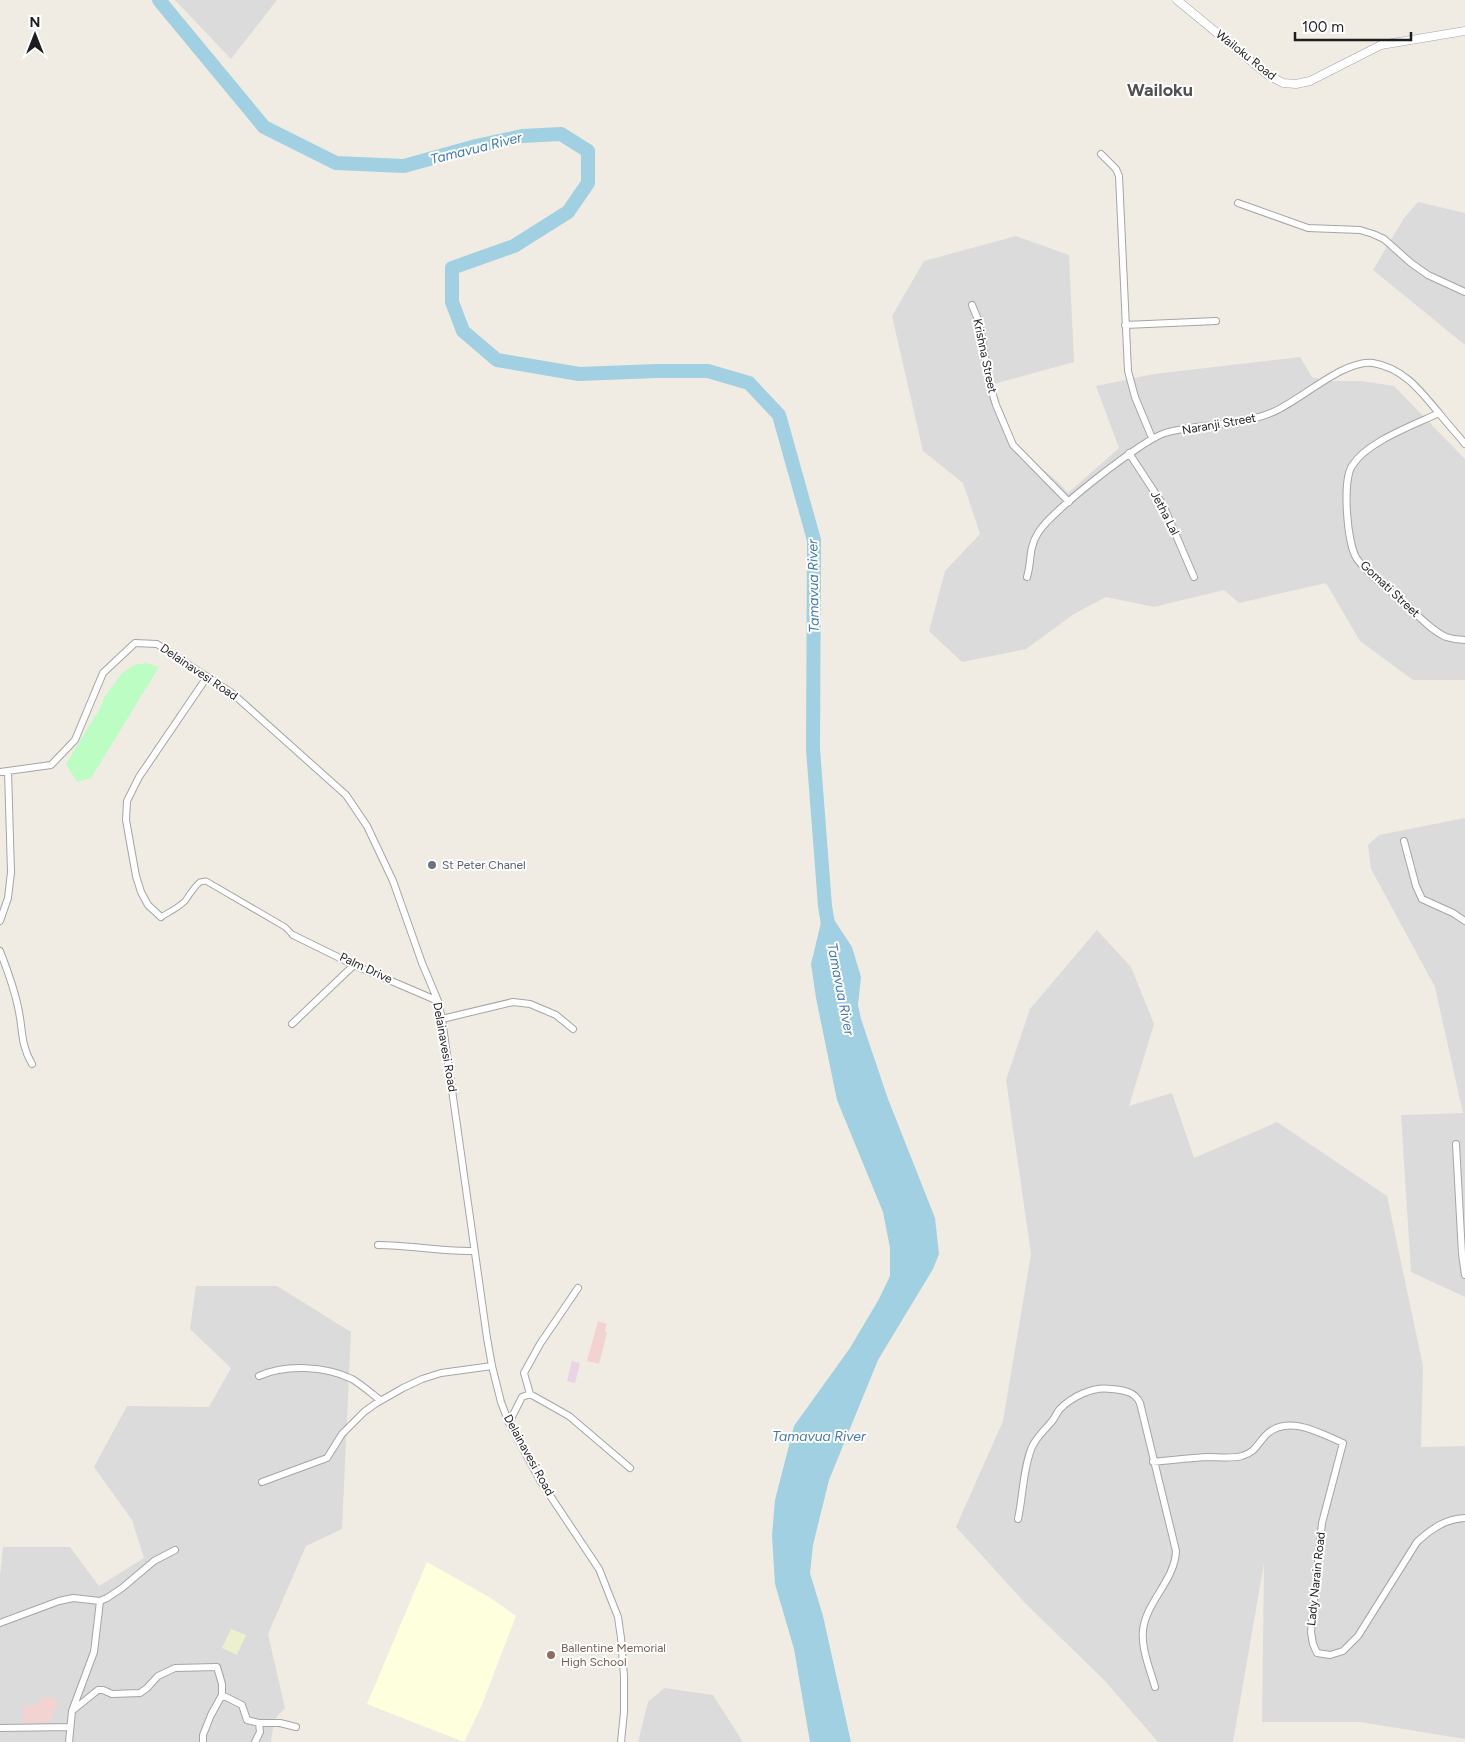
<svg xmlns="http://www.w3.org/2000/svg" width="1465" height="1742" font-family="Figtree,sans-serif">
<rect width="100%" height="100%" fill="#f0ece3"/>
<path fill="#dcdbdb" d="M175 0H277L231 59Z
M1418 202 1465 213V345L1373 270 1404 218Z
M1016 236 1069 255 1074 362 990 385 1014 445 1058 482 1068 493 1119 448 1096 386 1154 374 1300 357 1312 377 1326 381H1361L1394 386 1465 459V680H1413L1360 641 1326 583 1239 603 1224 590 1154 607 1106 597 1074 614 1026 649 962 662 929 631 945 571 980 534 963 483 923 451 892 316 924 261Z
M1465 818V1297L1411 1272 1401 1115 1463 1113 1435 987 1371 869 1368 845 1379 835Z
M1097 930 1131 967 1154 1024 1129 1106 1172 1093 1194 1158 1277 1122 1387 1196 1423 1366 1421 1447 1465 1446V1739L1360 1722H1262L1264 1563 1233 1742H1158L1104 1680 1025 1603 956 1527 1003 1421 1031 1254 1006 1080 1030 1009Z
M196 1286H277L351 1332 342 1529 306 1546 268 1634 285 1708 274 1720 271 1742H0V1576L3 1547H70L99 1586 144 1558 132 1520 94 1467 127 1406 209 1407 231 1368 190 1329Z
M664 1688 713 1695 743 1742H638L648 1702Z"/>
<path fill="#f2d3d1" d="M598 1321 607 1324 605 1330 607 1333 599 1364 587 1361Z
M42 1697 58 1700 56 1709 53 1710 51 1715 53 1721 23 1724V1705L34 1707 35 1704 40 1703Z"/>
<path fill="#e9d4e5" d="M572 1361 580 1363 575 1383 567 1381Z"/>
<path fill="#feffdc" d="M427 1562 489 1597 516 1616 481 1707 464 1742 367 1704Z"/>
<path fill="#ecf0cc" d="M231 1629 246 1635 237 1655 222 1648Z"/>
<path fill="#bcfdc3" d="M146 663 159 667 91 778 77 782 66 764 99 710 104 698 122 673 134 665Z"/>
<path fill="#a0d0e1" d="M825 906 852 947 861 977 858 1005 861 1019 888 1099 935 1218 939 1254 933 1269 878 1360 829 1480 813 1545 810 1573 823 1616 851 1742H810L794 1649 775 1584 772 1536 775 1500 794 1426 850 1348 879 1299 890 1276V1248L883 1212 837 1100 816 998 811 964Z"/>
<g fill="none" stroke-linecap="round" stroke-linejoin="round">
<path stroke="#a0d0e1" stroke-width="14" d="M159 0 264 127 336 163 404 166 476 146 522 136 561 134 588 151V183L568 212 514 246 452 268V302L463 331 497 360 579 374 657 371H708L749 383 779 415 814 540 813 749 825 906 828 924"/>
<g stroke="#a5a5a5" stroke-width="7">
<path id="pedestrian" d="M161 917C169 912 178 908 185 901 190 894 194 887 200 882L206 881 285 927 293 935"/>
</g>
<g stroke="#a5a5a5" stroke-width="8">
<path id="minor" d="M1101 154 1116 169 1119 176 1128 371 1135 397 1152 438
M1238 203 1308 228 1360 230 1373 234 1384 239 1411 263 1428 275 1465 292
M972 305 979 322 990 385 996 405 1013 445 1069 502
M1125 325 1216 321
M1439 413C1414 425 1366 442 1352 466 1342 481 1347 544 1357 559 1369 575 1387 588 1402 601 1416 613 1429 629 1446 637 1452 639 1459 640 1465 640
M1129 453 1163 505 1194 577
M1027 577C1032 561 1028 549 1038 533 1050 512 1142 440 1165 433 1200 423 1238 427 1273 412 1300 401 1344 359 1373 363 1403 368 1420 390 1438 412 1447 423 1456 433 1465 444
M0 772 51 765 75 740 103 673 135 643 157 644 232 693 346 795 367 826 393 881 422 963 438 1001 442 1019 487 1338 492 1366 501 1402 509 1423 541 1482 599 1569 618 1617 621 1638 624 1676V1712L621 1742
M1404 841 1416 886 1422 899 1453 913 1465 921
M161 917 148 905 141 892 136 876 126 820 127 801 139 777 207 677
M0 921 8 898 11 872 8 771
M293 935 354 965 438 1001
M0 951C7 969 14 988 18 1007 23 1028 20 1044 32 1064
M442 1019 513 1002 530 1004 556 1015 573 1029
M292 1024 354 965
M1456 1144 1462 1254 1465 1275
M378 1245C410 1245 442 1252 474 1251
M259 1376C286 1364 325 1366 352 1379 362 1385 371 1393 380 1400
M530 1394 569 1416 630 1468
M509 1423 522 1397 530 1394 524 1373 540 1344 578 1288
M1153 1462C1171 1460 1189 1458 1207 1457 1219 1457 1231 1459 1242 1456 1255 1452 1256 1446 1265 1436 1286 1413 1320 1433 1343 1443L1322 1523 1311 1632 1313 1644 1317 1653 1330 1655 1343 1651 1358 1636 1417 1542C1431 1529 1445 1519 1465 1518
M262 1482 327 1458 342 1434 364 1412 375 1404 403 1388 422 1379 441 1373 492 1366
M1018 1519C1023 1496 1023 1468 1032 1447 1037 1436 1046 1429 1053 1420 1055 1417 1057 1413 1059 1410 1071 1397 1093 1386 1111 1389 1122 1390 1135 1391 1140 1403L1176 1551C1175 1580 1146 1602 1143 1630 1141 1649 1150 1669 1155 1687
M0 1623 59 1601 73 1598 100 1601 107 1598 122 1588 154 1561 175 1550
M222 1695 242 1705 247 1720 259 1723 260 1732 255 1742
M72 1711 98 1690H103L112 1694 140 1693 147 1688 158 1676 175 1668 217 1667 222 1684V1695L211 1715 203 1735V1742
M259 1723H280L296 1727
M0 1728 70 1727
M69 1742 72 1711 94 1652 100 1601"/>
</g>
<g stroke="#a5a5a5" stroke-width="9">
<path id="tertiary" d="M1177 0 1268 75 1283 83 1296 84 1310 81 1381 45 1465 31"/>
</g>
<use href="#pedestrian" stroke="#fff" stroke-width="5"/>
<use href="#minor" stroke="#fff" stroke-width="6"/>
<use href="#tertiary" stroke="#fff" stroke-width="8"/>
</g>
<circle fill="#6b7280" stroke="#fff" stroke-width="2" cx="432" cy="865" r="5"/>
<circle fill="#8d6e63" stroke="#fff" stroke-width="2" cx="551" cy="1655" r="5"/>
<g text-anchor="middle" stroke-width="4" stroke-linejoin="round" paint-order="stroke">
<g font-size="12" fill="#1e1e1e" stroke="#fff">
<text transform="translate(1246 55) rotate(38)" y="4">Wailoku Road</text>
<text transform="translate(985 356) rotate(78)" y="4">Krishna Street</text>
<text transform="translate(1219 424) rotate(-10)" y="4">Naranji Street</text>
<text transform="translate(1165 513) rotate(63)" y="4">Jetha Lal</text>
<text transform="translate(1390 589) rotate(43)" y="4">Gomati Street</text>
<text transform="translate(199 672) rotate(34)" y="4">Delainavesi Road</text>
<text transform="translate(366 968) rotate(25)" y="4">Palm Drive</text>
<text transform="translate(445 1047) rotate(80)" y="4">Delainavesi Road</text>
<text transform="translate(529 1455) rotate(61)" y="4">Delainavesi Road</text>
<text transform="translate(1316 1579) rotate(-84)" y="4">Lady Narain Road</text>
</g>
<g font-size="12" fill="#5b616d" stroke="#fff" text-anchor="start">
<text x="442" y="869">St Peter Chanel</text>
</g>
<g font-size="12" fill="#785e54" stroke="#fff" text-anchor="start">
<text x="561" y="1652">Ballentine Memorial<tspan x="561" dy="14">High School</tspan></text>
</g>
<g font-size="14" font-style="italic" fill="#4379b4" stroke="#fff">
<text transform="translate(476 148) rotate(-14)" y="5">Tamavua River</text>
<text transform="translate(813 586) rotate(-91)" y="5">Tamavua River</text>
<text transform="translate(841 989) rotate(79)" y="5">Tamavua River</text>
<text x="819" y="1441">Tamavua River</text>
</g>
<g font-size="18" font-weight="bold" fill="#515151" stroke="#fff">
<text x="1160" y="96">Wailoku</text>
</g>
</g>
<g transform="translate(35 35)" stroke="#ffffff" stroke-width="4" paint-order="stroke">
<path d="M0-4L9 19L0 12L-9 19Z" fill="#1e1e1e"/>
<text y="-8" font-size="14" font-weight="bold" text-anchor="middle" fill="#1e1e1e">N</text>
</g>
<path d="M1295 32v8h116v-8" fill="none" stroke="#1e1e1e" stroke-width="2.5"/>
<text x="1302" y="32" font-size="15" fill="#1e1e1e" stroke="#ffffff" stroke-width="4" paint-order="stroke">100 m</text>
</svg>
